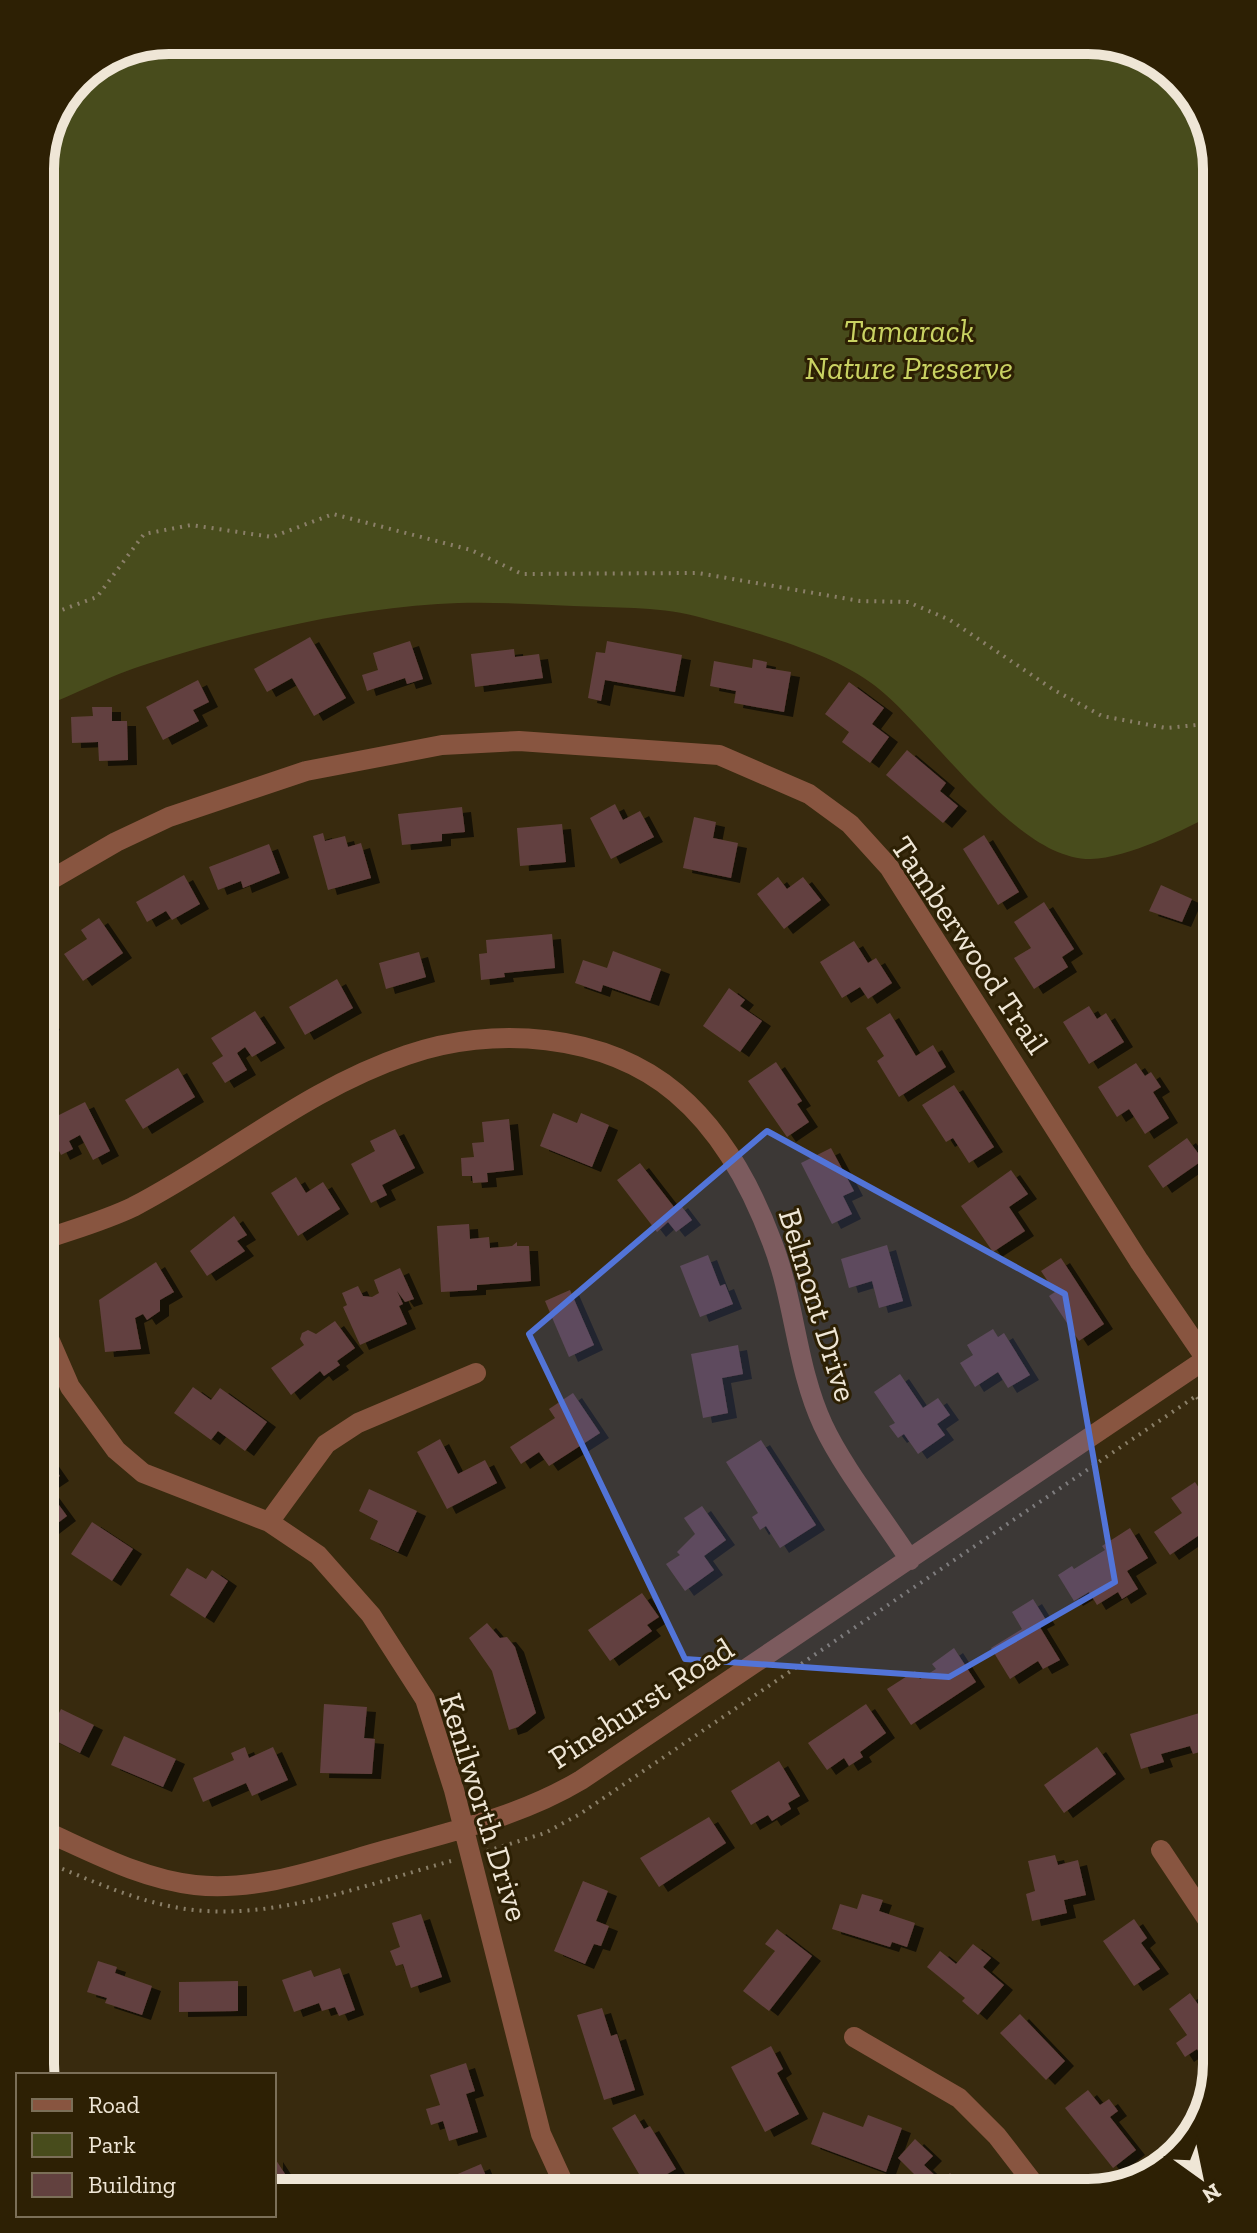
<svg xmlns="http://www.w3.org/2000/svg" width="1257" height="2233" font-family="'Zilla Slab',serif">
<defs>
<filter id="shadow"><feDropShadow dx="9" dy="5" stdDeviation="0" flood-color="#0009"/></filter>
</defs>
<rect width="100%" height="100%" fill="#382a0e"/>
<path fill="#484c1c" d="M169 40H1097L1160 62 1204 112 1217 169V812C1184 830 1128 858 1091 859 1015 860 934 731 874 685 832 652 748 630 695 616 656 606 613 608 573 606 528 604 482 601 438 604 341 610 239 635 147 664 111 675 76 694 40 708V161L78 77Z"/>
<path fill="#62413f" filter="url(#shadow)" d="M310 637 346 698 314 716 292 678 267 692 254 669Z
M410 641 423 679 407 684 405 678 367 691 362 675 378 670 373 653Z
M607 641 682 655 675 692 605 680 601 701 588 698 596 652 605 653Z
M514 649 515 657 539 654 543 678 475 687 471 654Z
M753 659 767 662 766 668 791 672 784 712 734 703 736 691 710 686 714 661 752 668Z
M198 680 209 702 193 710 199 721 163 740 146 707Z
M849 682 884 708 872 724 889 737 870 763 842 742 849 732 825 714Z
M92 707H112V721H127L128 760 99 761 98 742 72 743 71 717 93 716Z
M907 750 946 783 940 791 958 806 943 823 886 775Z
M615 804 623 820 640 811 654 837 611 859 590 818Z
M462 807 465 832 442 834V841L402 845 398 814Z
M694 817 716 822 713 838 738 843 731 878 683 868Z
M562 824 566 862 520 866 517 828Z
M323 833 325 841 345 836 348 847 361 843 371 878 328 890 313 836Z
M984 835 1019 892 998 905 963 849Z
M269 844 280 873 243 888 241 881 218 890 209 867Z
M184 875 200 904 172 920 166 911 147 922 136 902Z
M778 877 787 889 803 877 821 900 784 929 757 894Z
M1161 885 1192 899 1182 922 1149 911Z
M1044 902 1074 949 1062 957 1068 967 1034 989 1014 958 1031 948 1014 922Z
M99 918 123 953 83 981 64 954 87 939 81 930Z
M552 934 555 968 504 973 505 977 481 980 479 954 487 953 486 940Z
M854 941 868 963 876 958 892 983 868 999 860 987 842 998 820 962Z
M1217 947V974L1204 956Z
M613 951 661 969 650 1001 603 985 601 992 575 983 583 960 607 968Z
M419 952 426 977 386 989 379 963Z
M337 979 353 1008 305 1035 289 1007Z
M729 988 745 1000 740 1006 762 1021 740 1052 703 1026Z
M40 1004 51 1025 40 1030Z
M1089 1006 1097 1019 1106 1013 1124 1042 1089 1064 1063 1022Z
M255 1011 276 1043 252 1057 245 1047 237 1053 247 1070 225 1083 212 1063 223 1056 211 1038Z
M890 1013 916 1056 933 1045 946 1067 899 1097 877 1061 884 1056 866 1028Z
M776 1062 802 1101 797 1104 809 1122 787 1137 748 1081Z
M1136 1063 1145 1076 1151 1072 1161 1087 1153 1092 1169 1118 1145 1134 1129 1109 1117 1117 1098 1087Z
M178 1068 195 1097 143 1129 125 1100Z
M954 1085 994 1147 969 1163 953 1138 946 1142 922 1105Z
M85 1102 110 1151 93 1160 80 1135 69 1141 73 1149 61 1155 45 1122Z
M553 1113 577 1123 581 1113 609 1125 592 1167 540 1146Z
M509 1119 514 1170 487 1173 488 1182 473 1183 472 1176H462L461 1158 474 1157 472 1143 484 1142 482 1122Z
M395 1129 415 1168 382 1185 387 1195 371 1203 351 1164 375 1151 370 1141Z
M1187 1138 1203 1160 1163 1188 1148 1166Z
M831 1148 854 1191 843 1196 852 1214 832 1224 801 1163Z
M640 1163 674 1207 679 1203 692 1220 676 1232 668 1222 657 1232 617 1180Z
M1011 1170 1028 1194 1009 1207 1025 1231 993 1252 961 1206Z
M296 1177 306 1193 323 1182 340 1209 298 1236 271 1193Z
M234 1216 247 1235 237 1241 245 1251 207 1276 190 1251Z
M469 1224 470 1239 489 1237 490 1248 512 1246 517 1242V1246H529L531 1281 477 1285V1290L441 1292 437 1226Z
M1217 1232V1260L1213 1262 1200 1243Z
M887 1245 903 1301 879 1308 872 1281 849 1288 841 1259Z
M708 1255 720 1286 725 1284 733 1304 700 1317 680 1266Z
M1061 1258 1104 1324 1079 1341 1049 1296 1055 1292 1041 1271Z
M156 1262 174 1292 160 1300V1311L147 1320 143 1314 135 1318 141 1349 105 1352 99 1300Z
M400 1268 414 1299 405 1302 397 1291 403 1304 399 1306 407 1324 360 1345 343 1307 347 1305 342 1293 358 1286 363 1296 372 1297 379 1293 374 1280Z
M570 1290 594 1345 569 1357 545 1301Z
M335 1321 355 1348 337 1361 340 1365 324 1376 320 1371 291 1395 271 1368 304 1345 300 1339 302 1333 308 1330 316 1334Z
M993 1329 998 1337 1004 1333 1030 1375 1008 1388 998 1372 975 1387 960 1363 973 1355 967 1345Z
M738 1345 743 1374 722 1378 728 1413 703 1418 691 1354Z
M900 1374 923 1408 938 1398 950 1415 937 1424 945 1435 918 1454 904 1434 898 1438 889 1426 895 1423 874 1392Z
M193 1387 211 1400 220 1388 267 1422 245 1451 218 1431 211 1440 174 1413Z
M573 1393 600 1433 549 1466 539 1452 521 1464 510 1447 555 1418 549 1409Z
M440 1439 458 1474 485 1460 497 1483 447 1509 417 1452Z
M761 1440 816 1525 780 1548 766 1526 760 1530 752 1517 758 1513 726 1462Z
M44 1453 60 1476 45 1486 67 1516 46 1532 40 1524V1456Z
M1195 1482 1217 1515V1523L1170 1555 1154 1532 1182 1513 1171 1498Z
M369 1489 417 1511 398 1552 370 1539 378 1521 359 1511Z
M702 1506 726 1540 704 1556 714 1570 685 1591 666 1564 680 1555 677 1552 695 1534 684 1518Z
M92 1522 133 1549 112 1581 71 1554Z
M1130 1528 1148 1558 1127 1571 1138 1589 1122 1599 1118 1592 1097 1605 1089 1592 1074 1601 1058 1575 1072 1566 1074 1569 1105 1550 1102 1546Z
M187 1568 206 1579 212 1570 228 1581 205 1618 170 1595Z
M642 1593 659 1617 647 1625 652 1631 610 1661 588 1630Z
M1033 1599 1046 1620 1038 1624 1060 1660 1043 1669 1038 1661 1010 1679 991 1648 1022 1629 1012 1612Z
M487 1623 500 1638 507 1637 515 1647 536 1713 518 1727 509 1730 492 1671 469 1638Z
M954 1648 976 1682 911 1725 887 1689 915 1671 920 1679 936 1669 932 1664Z
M324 1704 367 1707 364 1738 375 1739 372 1774 320 1773Z
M866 1704 886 1733 860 1752 863 1757 849 1766 844 1758 827 1770 808 1743Z
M40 1706 58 1715 61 1709 94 1725 80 1753 40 1733Z
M1206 1711 1217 1747 1193 1754 1190 1746 1161 1754 1164 1762 1141 1769 1130 1734Z
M124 1736 176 1759 163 1787 111 1765Z
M245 1747 249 1758 273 1747 288 1780 252 1796 246 1783 203 1802 193 1778 234 1760 231 1753Z
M1097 1747 1116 1774 1064 1813 1044 1785Z
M779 1761 800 1796 788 1803 791 1809 772 1821 768 1815 751 1825 731 1791Z
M709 1817 726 1843 659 1887 640 1858Z
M1055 1855 1058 1865 1078 1860 1086 1895 1064 1900 1067 1913 1032 1921 1026 1894 1035 1891 1028 1861Z
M583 1881 608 1891 596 1921 609 1926 601 1946 594 1944 585 1964 554 1951Z
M862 1894 883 1900 879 1911 915 1923 907 1947 892 1942 890 1947 832 1929 840 1904 857 1909Z
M421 1914 442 1977 411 1988 403 1964 396 1966 390 1951 400 1947 392 1923Z
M1134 1919 1147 1938 1141 1943 1160 1969 1134 1986 1103 1941Z
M777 1929 812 1956 769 2011 743 1991 775 1951 765 1944Z
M40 1935 49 1939 40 1958Z
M973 1944 991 1958 983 1967 1004 1985 978 2015 962 2001 965 1998 927 1967 940 1951 956 1964Z
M98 1961 117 1967 115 1973 152 1986 142 2015 105 2003 107 1998 87 1992Z
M340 1968 355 2010 339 2016 335 2007 322 2011 319 2003 294 2012 282 1980 311 1970 314 1977Z
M238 1981V2011L179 2012V1982Z
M1190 1993 1217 2031V2042L1200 2054 1197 2049 1185 2057 1176 2043 1187 2035 1169 2009Z
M602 2008 611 2036 617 2034 635 2090 604 2100 577 2015Z
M1020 2014 1065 2061 1046 2080 1000 2033Z
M771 2046 783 2069 777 2073 799 2114 765 2132 731 2067Z
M466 2063 475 2091 466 2094 478 2132 449 2141 443 2121 431 2125 426 2109 440 2105 430 2075Z
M1088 2090 1100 2105 1109 2099 1118 2111 1110 2117 1136 2150 1113 2168 1065 2108Z
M823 2112 863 2127 868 2115 902 2128 886 2172 811 2144Z
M635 2114 644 2129 650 2126 676 2169 646 2186 612 2128Z
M915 2139 933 2156 924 2165 941 2181 950 2173 964 2187 958 2193H898L915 2175 898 2158Z
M274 2157 287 2177 274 2185Z
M481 2164 491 2188 496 2185 500 2193H452L446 2179Z"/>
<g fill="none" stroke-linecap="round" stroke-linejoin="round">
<path stroke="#8a7f68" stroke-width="4" stroke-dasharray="2 6" stroke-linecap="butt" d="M40 618 97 597 144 534 191 525 272 537 333 514 471 550 522 574 698 573 860 601 908 602 950 620 1054 690 1102 716 1166 728 1217 723
M1197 1397 1217 1428
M487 1851 545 1833 580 1814 1196 1396
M40 1860C84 1877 127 1898 174 1907 266 1925 363 1885 451 1861"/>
<path stroke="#885540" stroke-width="20" d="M40 886 116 842 169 817 306 771 442 745 519 741 719 755 809 794 850 824 889 867 1139 1261 1217 1375
M40 1241C71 1230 104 1221 133 1207 226 1159 306 1089 407 1055 492 1025 605 1033 676 1093 721 1131 752 1188 772 1242 795 1301 796 1367 823 1425 843 1468 883 1518 910 1560
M40 1318 70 1387 116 1450 143 1473 269 1522 318 1555 371 1615 425 1699 454 1790 541 2134 568 2193
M269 1522 326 1444 358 1423 476 1373
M40 1829C90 1851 140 1879 195 1885 259 1892 325 1867 386 1850 453 1831 521 1816 581 1780L1206 1359
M1161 1850 1217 1934
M854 2037 959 2098 997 2136 1041 2193"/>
</g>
<path fill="#5274d8" fill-opacity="0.2" stroke="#5274d8" stroke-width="6" stroke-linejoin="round" d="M767 1131 1065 1294 1115 1582 949 1677 685 1659 529 1334Z"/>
<g text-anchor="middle" stroke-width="6" stroke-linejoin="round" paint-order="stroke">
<g font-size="32" font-style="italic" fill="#c9d262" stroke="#2d2004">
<text x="909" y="342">Tamarack<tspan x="909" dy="37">Nature Preserve</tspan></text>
</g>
<g font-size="32" fill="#efe6d6" stroke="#2d2004">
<text transform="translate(970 945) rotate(56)" y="11">Tamberwood Trail</text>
<text transform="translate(818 1305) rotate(73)" y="11">Belmont Drive</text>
<text transform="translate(641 1703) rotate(-33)" y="11">Pinehurst Road</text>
<text transform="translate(484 1807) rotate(73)" y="11">Kenilworth Drive</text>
</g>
</g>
<path d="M0 0H1257V2233H0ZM169 54H1088A115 115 0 0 1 1203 169V2064A115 115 0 0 1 1088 2179H169A115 115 0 0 1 54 2064V169A115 115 0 0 1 169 54Z" fill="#2d2004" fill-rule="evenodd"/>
<path fill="none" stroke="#efe6d6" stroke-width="10" d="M169 54H1088A115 115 0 0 1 1203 169V2064A115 115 0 0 1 1088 2179H169A115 115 0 0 1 54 2064V169A115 115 0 0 1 169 54Z"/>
<rect x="16" y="2073" width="260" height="144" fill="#2d2004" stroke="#7b6f58" stroke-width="2"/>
<rect x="32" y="2099" width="40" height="12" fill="#885540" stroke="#7b6f58" stroke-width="2"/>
<text x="88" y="2113" font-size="24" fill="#efe6d6">Road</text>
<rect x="32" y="2133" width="40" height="24" fill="#484c1c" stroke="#7b6f58" stroke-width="2"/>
<text x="88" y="2153" font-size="24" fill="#efe6d6">Park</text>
<rect x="32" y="2173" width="40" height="24" fill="#62413f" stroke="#7b6f58" stroke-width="2"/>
<text x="88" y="2193" font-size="24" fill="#efe6d6">Building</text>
<g transform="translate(1201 2177) rotate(147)" stroke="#2d2004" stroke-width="6" paint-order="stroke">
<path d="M0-6L14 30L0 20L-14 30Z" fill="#efe6d6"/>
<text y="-12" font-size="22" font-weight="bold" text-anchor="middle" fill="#efe6d6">N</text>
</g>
</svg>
